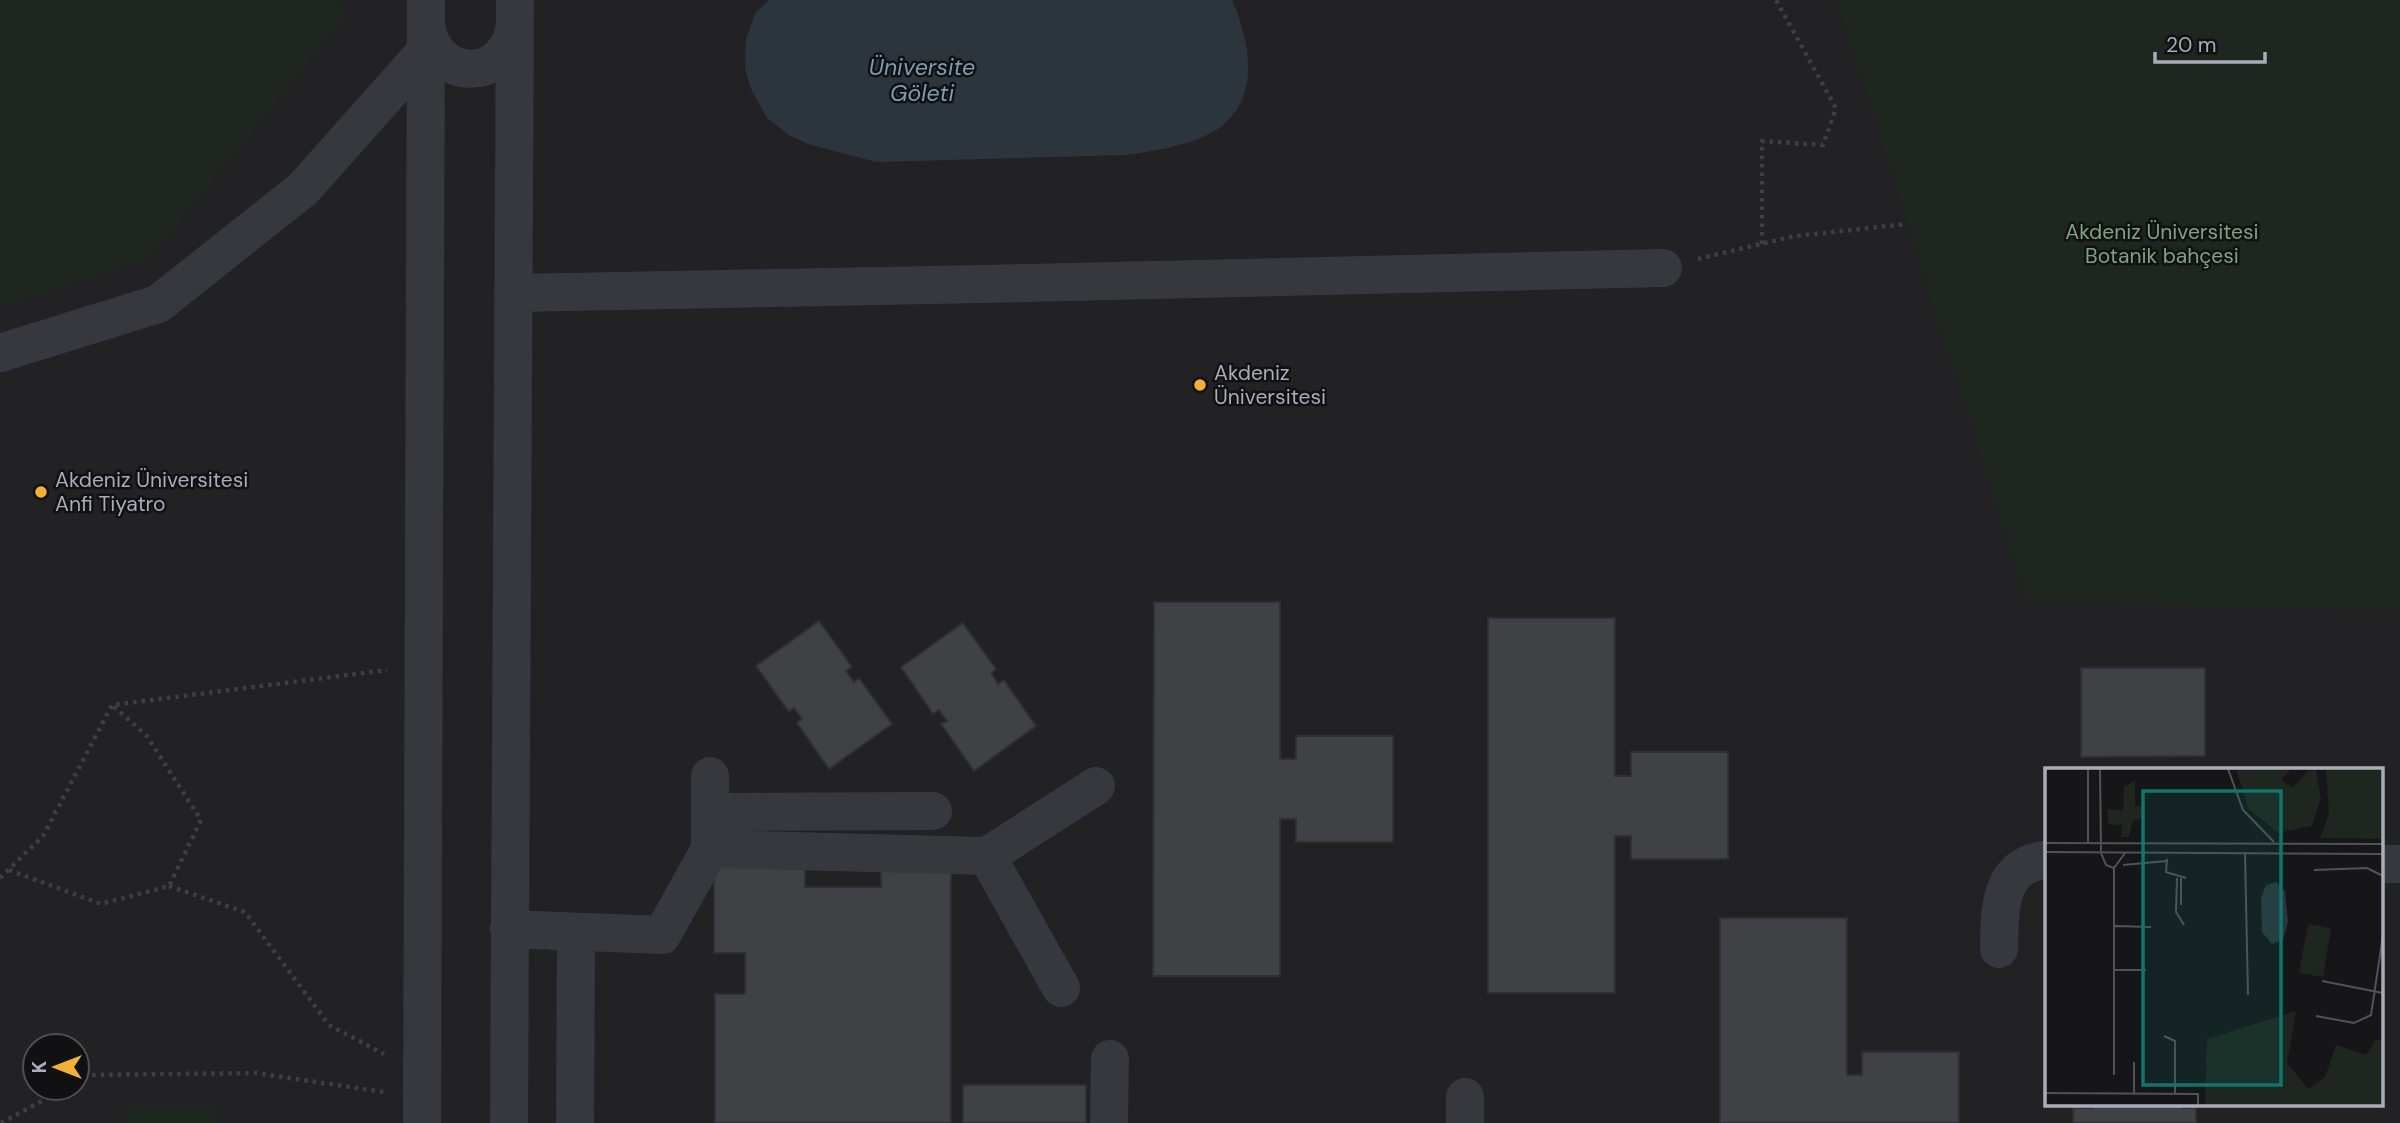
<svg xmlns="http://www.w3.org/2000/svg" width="2400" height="1123" font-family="'DM Sans',sans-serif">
<rect width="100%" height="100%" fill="#161618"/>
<path fill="#222225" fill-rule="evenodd" d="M0 0H2400V1123H0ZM2046 769H2381V1104H2046ZM35 1046H77V1088H35Z"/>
<path fill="#1e261f" d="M0 0H340L344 20 151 259 0 308Z
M1836 0H2400V611L2026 603Z
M126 1106H218L221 1123H125Z"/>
<path fill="#2c353c" d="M769 0H1232C1253 48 1262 110 1205 136 1181 147 1152 151 1126 155L876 162 808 144 789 135 767 118 752 91 745 69 746 39 756 12Z"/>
<path fill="#404145" stroke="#303034" stroke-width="2" d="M1154 602H1280V759H1296V736H1393V842H1296V819H1280V976H1153Z
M1488 618H1615V776H1631V752H1728V859H1631V836H1615V993H1488Z
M819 621 852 667 846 671 854 682 859 678 892 724 829 769 797 723 802 719 794 708 789 712 756 666Z
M963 623 996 669 991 673 998 684 1004 680 1036 726 974 771 941 724 947 721 939 710 933 714 901 667Z
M2081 668H2205V756L2081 757Z
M714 863H805V887H881V863H951V1123H715V994H745V953H714Z
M1720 918H1847V1075H1862V1052H1959V1123H1720Z
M963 1085H1086V1123H963Z
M2093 1104H2183V1108H2196V1123H2073V1108H2093Z"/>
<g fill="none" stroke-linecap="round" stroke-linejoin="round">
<path stroke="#3d3f44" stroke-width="4.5" stroke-dasharray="3.5 5" stroke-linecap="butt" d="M1762 244V141L1823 145 1836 108 1776 0
M1698 259 1795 236 1907 224
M9 870 101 904 169 886 201 820 146 735 112 705
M0 878 43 836 112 705 387 670
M169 886 245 912 329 1025 384 1054
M77 1082 90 1075 256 1073 384 1092
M1 1123 66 1088"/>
<path stroke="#37383d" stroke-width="38" d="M426 25C435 84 508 83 515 24
M513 293 981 284 1663 268
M0 353 158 304 303 189 425 52
M711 812 933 811
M710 849 987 856 1096 786
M987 856 1061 988
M2381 864H2400
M509 929 662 935 710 849V776
M1999 949C2000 912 1997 865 2046 860
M422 1123 426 0
M509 1123 515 0
M575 1123 576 932
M1109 1123 1110 1059
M1465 1123V1097"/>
</g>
<g fill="#f2b134" stroke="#111113" stroke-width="2.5">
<circle cx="1200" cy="385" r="7"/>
<circle cx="41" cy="492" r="7"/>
</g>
<g text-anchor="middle" stroke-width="5" stroke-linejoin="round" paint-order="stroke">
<g font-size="21" fill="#7fa381" stroke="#111113">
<text x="2162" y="239">Akdeniz Üniversitesi<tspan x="2162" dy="24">Botanik bahçesi</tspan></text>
</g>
<g font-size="21" fill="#a8adb8" stroke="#111113" text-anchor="start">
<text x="1214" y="380">Akdeniz<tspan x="1214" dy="24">Üniversitesi</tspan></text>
<text x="55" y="487">Akdeniz Üniversitesi<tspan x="55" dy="24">Anfi Tiyatro</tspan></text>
</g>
<g font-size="23" font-style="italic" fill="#7f9bb3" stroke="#111113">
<text x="922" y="75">Üniversite<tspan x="922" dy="26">Göleti</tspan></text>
</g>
</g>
<g transform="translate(2045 768)">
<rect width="338" height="338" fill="#161618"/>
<path d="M191 1H246L236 12 248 20 264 1H271L276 30 267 58 233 65 204 41ZM281 1H338V71L275 70 284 46ZM90 13V38H100V50L88 52 84 69H76L77 57 63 56 62 41 78 43 79 18ZM263 156 286 160 278 209 254 205ZM251 243 242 295 263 321 280 309 291 277 321 287 330 272 338 271V337H160L162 271Z" fill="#1e261f"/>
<path d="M231 114 240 123 243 154 238 172 227 176 217 164 216 130 221 117Z" fill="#2c353c"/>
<path fill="none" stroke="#505258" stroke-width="2" d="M55 1 56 85 61 97 69 100M183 1 198 42 229 74M0 75 338 76M43 76V1M0 84 338 86M200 86 203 227M122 91 121 104 141 110M78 97 121 93M269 102 322 100 338 108M132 110 131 144 139 157M136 110V137M70 158 106 159M70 202H101M277 213 338 225M271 248 309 255 326 247 338 167M119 268 130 273V326M89 294V325M69 307V100L80 85M0 325 153 326V337"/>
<path fill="#0f766e" fill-opacity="0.15" stroke="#0f766e" stroke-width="3.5" d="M98 23H236V317H98Z"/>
<rect width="338" height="338" fill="none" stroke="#a8adb8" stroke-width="3.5"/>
</g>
<g transform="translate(56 1067) rotate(270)"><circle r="33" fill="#111113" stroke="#4d4f55" stroke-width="2"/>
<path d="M0-5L12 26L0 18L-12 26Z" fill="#f2b134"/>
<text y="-10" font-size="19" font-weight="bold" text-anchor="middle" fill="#a8adb8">K</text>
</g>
<path d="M2155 52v10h110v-10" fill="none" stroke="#a8adb8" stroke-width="3.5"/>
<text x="2166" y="52" font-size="21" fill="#a8adb8" stroke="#111113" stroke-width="5" paint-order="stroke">20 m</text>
</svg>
